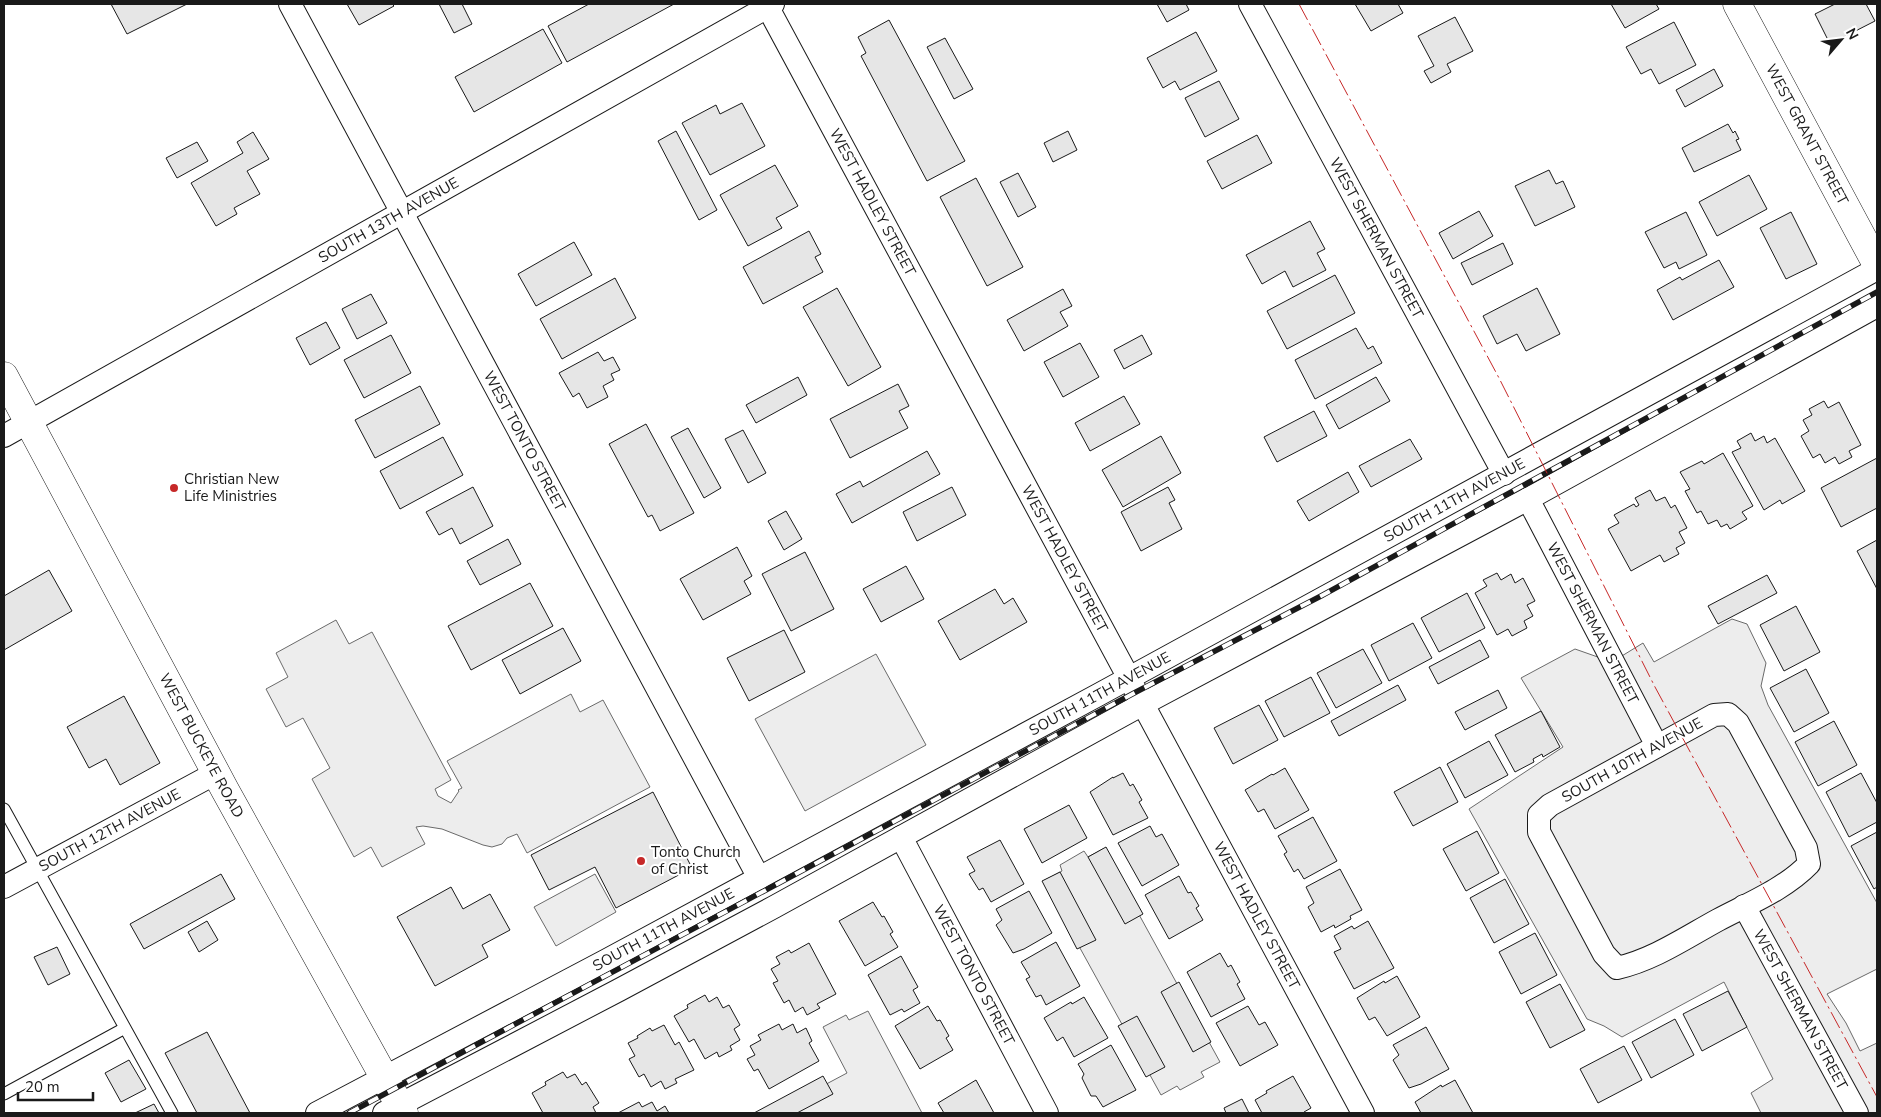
<svg xmlns="http://www.w3.org/2000/svg" width="1881" height="1117" font-family="'Nunito Sans',sans-serif">
<rect width="100%" height="100%" fill="#fff"/>
<path fill="#ededed" stroke="#6a6a6a" d="M1732 619 1747 624 1766 663 1761 686 1768 705 1877 903V969L1827 994 1846 1023 1860 1051 1877 1043V1113H1761L1751 1093 1773 1079 1724 982 1622 1037 1604 1026 1587 1019 1469 809 1563 747 1521 678 1575 649 1612 662 1643 643 1654 662Z
M336 620 349 644 372 632 451 780 435 789 438 796 451 803 459 791 458 790 462 788 447 761 571 694 580 712 603 700 650 787 527 853 517 834 507 838 502 844 492 847 483 845 442 829 423 826 416 827 425 844 382 867 371 847 354 857 312 779 330 768 303 718 286 727 266 689 288 677 276 653Z
M876 654 926 745 805 811 755 719Z
M1103 849 1220 1062 1201 1072 1204 1077 1180 1090 1177 1086 1161 1095 1043 881 1062 871 1060 865 1084 851 1088 857Z
M595 874 616 912 556 946 534 907Z
M868 1011 922 1113H772L847 1073 823 1027 846 1015 849 1020Z"/>
<path fill="#e6e6e6" stroke="#1a1a1a" d="M111 4H187L127 34Z
M347 4H392L394 6 359 25Z
M439 4H462L472 24 454 33Z
M589 4H674L567 62 548 26Z
M1157 4H1186L1189 10 1167 22Z
M1355 4H1398L1403 13 1371 31Z
M1611 4H1656L1659 9 1625 28Z
M1835 4H1866L1875 21 1830 44 1815 14Z
M1455 17 1473 51 1447 64 1451 72 1431 83 1424 71 1434 66 1418 36Z
M889 20 965 161 927 181 861 56 866 53 858 37Z
M1674 22 1696 65 1659 84 1651 69 1641 74 1626 47Z
M543 29 562 63 474 112 455 77Z
M1196 32 1217 71 1180 90 1175 81 1163 88 1147 58Z
M945 38 973 89 954 99 927 47Z
M1714 69 1723 86 1685 107 1676 90Z
M1219 81 1239 119 1205 137 1185 98Z
M742 103 765 146 710 175 682 123 716 105 720 114Z
M1728 124 1733 133 1735 131 1739 139 1736 140 1741 150 1694 172 1682 148Z
M676 131 717 210 699 220 658 141Z
M1068 131 1077 150 1053 162 1044 143Z
M253 132 269 159 247 171 260 194 234 208 237 214 216 226 191 183 243 153 237 142Z
M1257 135 1272 163 1222 189 1207 161Z
M197 142 208 161 177 178 166 158Z
M775 165 798 206 776 218 782 228 748 246 720 195Z
M1549 170 1556 184 1563 181 1575 207 1535 226 1515 186Z
M1018 173 1036 207 1018 217 1000 182Z
M1749 175 1767 209 1717 236 1699 202Z
M976 178 1023 267 987 286 940 197Z
M1479 211 1493 236 1453 259 1439 233Z
M1686 212 1707 255 1679 269 1676 262 1664 268 1645 232Z
M1791 212 1817 264 1786 279 1760 228Z
M1310 221 1325 249 1317 253 1326 270 1293 287 1285 271 1262 284 1246 255Z
M809 231 821 254 815 257 823 272 763 304 743 267Z
M574 242 592 275 536 306 518 274Z
M1503 243 1513 264 1472 285 1461 263Z
M1719 260 1734 287 1673 320 1657 290 1680 277 1682 280Z
M1335 275 1355 313 1287 349 1267 311Z
M615 278 636 318 562 359 540 319Z
M837 288 881 367 848 386 803 307Z
M1537 288 1560 334 1526 351 1517 334 1497 344 1483 316Z
M1063 289 1072 306 1060 312 1068 326 1024 351 1007 320Z
M371 294 387 323 357 339 342 309Z
M326 322 340 348 310 365 296 338Z
M1356 328 1368 349 1373 346 1382 363 1315 399 1295 360Z
M391 335 411 373 364 398 344 360Z
M1142 335 1152 354 1124 369 1114 350Z
M1080 343 1099 377 1063 397 1044 362Z
M598 352 604 361 613 357 620 370 611 374 614 380 603 386 608 397 587 408 579 393 573 397 559 373Z
M798 377 807 395 756 423 746 405Z
M1376 377 1390 401 1339 429 1326 405Z
M898 384 909 406 899 411 908 428 850 458 830 419Z
M420 386 440 424 375 458 355 420Z
M1124 396 1140 424 1090 451 1075 423Z
M1824 401 1828 408 1839 402 1861 445 1849 451 1852 457 1839 464 1835 457 1825 463 1820 454 1813 458 1801 436 1809 431 1803 420 1812 415 1809 409Z
M1314 411 1327 436 1277 462 1264 437Z
M646 424 694 513 660 531 652 515 648 517 609 444Z
M688 428 721 488 704 498 671 437Z
M743 430 766 473 748 483 725 439Z
M1751 433 1755 441 1764 436 1767 443 1775 438 1805 491 1782 504 1780 500 1764 510 1732 452 1741 448 1737 441Z
M1161 436 1181 473 1123 507 1102 470Z
M443 437 463 475 400 509 380 471Z
M1410 439 1422 459 1371 487 1359 466Z
M927 451 940 474 852 523 836 494 860 481 863 487Z
M1723 453 1753 506 1742 512 1747 519 1730 529 1727 524 1721 527 1717 520 1708 524 1701 511 1697 513 1685 491 1690 489 1680 472 1702 461 1704 464Z
M1877 458V508L1841 527 1821 488Z
M1348 472 1359 492 1309 521 1297 501Z
M473 487 493 526 460 544 452 528 439 535 426 512Z
M952 487 966 515 917 541 903 512Z
M1168 487 1175 500 1169 503 1182 529 1141 551 1121 512Z
M1650 490 1656 501 1665 497 1671 508 1675 505 1687 528 1679 532 1685 543 1676 548 1679 554 1664 562 1660 555 1631 571 1608 529 1619 523 1614 515 1634 504 1636 507 1639 505 1635 498Z
M786 511 802 539 784 550 768 521Z
M508 539 521 564 480 585 467 561Z
M1877 540V589L1857 551Z
M737 547 752 576 744 581 751 594 703 620 680 579Z
M805 552 834 609 791 631 762 574Z
M906 566 924 599 881 622 863 589Z
M49 570 72 611 4 650V596Z
M1497 573 1501 580 1511 574 1515 583 1523 578 1535 601 1527 605 1533 616 1524 621 1527 628 1512 636 1508 629 1497 635 1475 593 1487 586 1483 580Z
M1767 575 1777 593 1718 624 1708 606Z
M530 583 553 626 471 670 448 626Z
M995 589 1004 604 1013 598 1027 622 960 660 938 621Z
M1467 593 1485 628 1439 652 1421 618Z
M1796 606 1820 652 1784 671 1760 625Z
M1413 623 1432 658 1389 681 1371 645Z
M563 628 581 661 520 694 502 660Z
M784 630 805 672 749 701 727 658Z
M1480 640 1489 657 1438 684 1429 667Z
M1363 649 1382 683 1336 708 1317 673Z
M1806 669 1829 713 1794 732 1770 688Z
M1311 677 1330 713 1284 737 1265 701Z
M1398 685 1406 700 1339 736 1331 721Z
M1498 690 1507 708 1465 730 1455 712Z
M124 696 160 763 120 785 106 759 89 768 67 727Z
M1259 705 1278 740 1233 764 1214 728Z
M1541 711 1560 747 1543 757 1542 754 1533 759 1534 762 1515 772 1495 735Z
M1834 721 1857 765 1818 786 1795 742Z
M1489 741 1508 775 1465 798 1447 764Z
M1440 767 1458 802 1413 826 1394 792Z
M1285 768 1309 810 1275 829 1264 809 1258 812 1245 790 1272 774 1273 775Z
M1123 773 1130 786 1133 784 1142 800 1139 802 1148 818 1113 835 1090 792 1113 777V778Z
M1861 773 1877 803V822L1849 837 1826 792Z
M653 792 692 868 616 908 595 867 549 890 531 855Z
M1069 805 1087 838 1042 863 1024 829Z
M1313 817 1337 861 1304 879 1298 869 1294 872 1284 854 1287 852 1278 836Z
M1150 826 1156 837 1162 834 1179 865 1142 886 1118 843Z
M1477 831 1499 873 1466 891 1443 849Z
M1877 832V887L1874 889 1851 846Z
M1000 840 1024 884 991 902 983 888 979 890 969 874 975 871 967 857Z
M1106 847 1143 914 1125 924 1088 857Z
M1340 869 1362 910 1350 916 1351 919 1335 928 1334 925 1321 932 1308 907 1314 903 1306 887Z
M1060 872 1096 940 1077 949 1042 881Z
M221 874 235 899 144 949 130 924Z
M1179 876 1188 893 1191 892 1199 906 1196 908 1203 920 1169 939 1145 895Z
M1505 879 1529 924 1494 943 1470 898Z
M451 887 463 909 490 894 510 930 482 945 488 957 435 986 397 917Z
M1029 891 1052 933 1024 949 1013 953 996 925 1002 920 996 909Z
M873 902 882 917 884 916 893 932 890 934 898 947 865 966 839 921Z
M207 921 218 940 199 952 188 932Z
M1368 921 1394 968 1354 989 1334 952 1341 949 1334 936 1352 926 1354 929Z
M1535 933 1557 975 1521 994 1499 952Z
M1056 942 1080 986 1046 1005 1041 995 1036 997 1026 979 1030 977 1021 962Z
M809 943 836 994 817 1004 820 1008 807 1015 803 1007 795 1012 789 1000 784 1003 773 983 778 981 771 969 780 964 776 957 789 950 791 953Z
M57 947 70 974 48 985 34 957Z
M1220 953 1228 967 1231 965 1240 982 1237 984 1245 999 1211 1017 1187 972Z
M901 956 918 987 913 990 920 1003 904 1012 902 1009 890 1015 868 975Z
M1397 976 1420 1017 1387 1036 1375 1017 1369 1020 1357 998 1384 981 1385 983Z
M1179 982 1211 1042 1193 1052 1161 992Z
M1560 984 1585 1030 1550 1048 1526 1002Z
M1728 991 1747 1027 1702 1051 1683 1014Z
M705 995 709 1002 717 997 723 1008 729 1005 740 1025 734 1029 740 1040 730 1046 732 1050 719 1057 717 1052 705 1059 694 1039 689 1042 674 1016 688 1008 687 1005Z
M1084 997 1108 1038 1074 1057 1063 1037 1057 1041 1044 1018 1071 1002 1072 1004Z
M928 1006 937 1021 940 1020 949 1036 946 1038 953 1050 920 1069 895 1026Z
M1248 1006 1259 1025 1265 1022 1278 1045 1240 1066 1216 1023Z
M1137 1016 1165 1067 1146 1077 1118 1026Z
M1675 1019 1694 1055 1651 1078 1632 1042Z
M779 1024 782 1030 793 1024 797 1033 806 1028 812 1041 809 1043 819 1061 769 1089 758 1069 754 1071 747 1059 755 1055 750 1046 761 1040 758 1035Z
M664 1025 675 1045 679 1042 694 1070 675 1079 677 1083 665 1089 661 1081 651 1087 644 1074 639 1077 629 1059 635 1056 628 1043 638 1038 637 1036 650 1028 652 1031Z
M1426 1027 1449 1069 1421 1084 1409 1088 1393 1060 1399 1055 1393 1045Z
M207 1032 250 1113H197L165 1053Z
M1111 1045 1136 1090 1103 1107 1096 1096H1091L1082 1078 1084 1074 1078 1064Z
M1624 1046 1642 1080 1598 1103 1580 1069Z
M129 1060 146 1089 121 1102 105 1073Z
M563 1072 567 1078 575 1074 582 1085 586 1082 599 1103 593 1107 596 1113H543L532 1093 546 1085 545 1082Z
M823 1076 833 1094 797 1113H754Z
M1293 1076 1311 1108 1304 1112 1305 1113H1262L1255 1100 1267 1093 1266 1091Z
M976 1080 994 1113H944L938 1103Z
M1455 1080 1473 1113H1421L1415 1102 1441 1085 1442 1087Z
M1242 1099 1249 1113H1226L1224 1108Z
M639 1102 642 1107 652 1102 657 1111 665 1106 669 1113H618Z
M154 1104 159 1113H135Z"/>
<g fill="none" stroke-linecap="round" stroke-linejoin="round">
<g stroke="#1a1a1a" stroke-width="13">
<path id="lane" d="M4 809 172 1113
M4 1094 125 1028"/>
</g>
<g stroke="#1a1a1a" stroke-width="24">
<g id="street">
<path id="s1" d="M290 4 759 878"/>
<path id="s2" d="M766 4 1363 1113"/>
<path id="s3" d="M1250 4 1504 474"/>
<path id="s4" d="M4 436 773 4"/>
<path id="s5" d="M1528 499 1657 746"/>
<path d="M1728 714 1738 723 1806 848 1809 864C1785 889 1748 904 1718 920 1685 938 1653 960 1617 968L1604 954 1539 832V815L1550 805 1714 715Z"/>
<path id="s6" d="M901 837 1047 1113"/>
<path id="s7" d="M4 887 216 773"/>
<path id="s8" d="M1744 906 1857 1113"/>
<path id="s9" d="M317 1113 605 961 1098 695 1877 269"/>
<path d="M384 1113 619 990 774 907 1143 704 1528 499 1877 306"/>
</g>
</g>
<g stroke="#1a1a1a" stroke-width="29">
<g id="secondary">
<path id="s10" d="M1737 4 1877 265"/>
<path id="s11" d="M4 376 225 790 404 1113"/>
</g>
</g>
<use href="#lane" stroke="#fff" stroke-width="11"/>
<use href="#street" stroke="#fff" stroke-width="22"/>
<use href="#secondary" stroke="#fff" stroke-width="28"/>
<g stroke="#1a1a1a" stroke-width="5.5">
<path id="rail" d="M349 1113 1136 692 1321 596 1877 292"/>
</g>
<use href="#rail" stroke="#fff" stroke-width="4" stroke-dasharray="11" stroke-linecap="butt"/>
<path stroke="#c62828" stroke-width="1" stroke-dasharray="18 4 2.5 4" stroke-linecap="butt" d="M1299 4 1499 378 1655 687 1877 1097"/>
</g>
<g fill="#c62828" stroke="#fff" stroke-width="2">
<circle cx="174" cy="488" r="5"/>
<circle cx="641" cy="861" r="5"/>
</g>
<g text-anchor="middle" stroke-width="4" stroke-linejoin="round" paint-order="stroke">
<g font-size="15" fill="#1a1a1a" stroke="#fff">
<text dy="5" stroke="none"><textPath href="#s10" startOffset="148">WEST GRANT STREET</textPath></text>
<text dy="5" stroke="none"><textPath href="#s2" startOffset="225">WEST HADLEY STREET</textPath></text>
<text dy="5" stroke="none"><textPath href="#s4" startOffset="441">SOUTH 13TH AVENUE</textPath></text>
<text dy="5" stroke="none"><textPath href="#s3" startOffset="266">WEST SHERMAN STREET</textPath></text>
<text dy="5" stroke="none"><textPath href="#s1" startOffset="496">WEST TONTO STREET</textPath></text>
<text dy="5" stroke="none"><textPath href="#s9" startOffset="1292">SOUTH 11TH AVENUE</textPath></text>
<text dy="5" stroke="none"><textPath href="#s2" startOffset="630">WEST HADLEY STREET</textPath></text>
<text dy="5" stroke="none"><textPath href="#s5" startOffset="140">WEST SHERMAN STREET</textPath></text>
<text dy="5" stroke="none"><textPath href="#s9" startOffset="888">SOUTH 11TH AVENUE</textPath></text>
<text dy="5" stroke="none"><textPath href="#s11" startOffset="419">WEST BUCKEYE ROAD</textPath></text>
<text transform="translate(1632 760) rotate(-29)" y="5">SOUTH 10TH AVENUE</text>
<text dy="5" stroke="none"><textPath href="#s7" startOffset="120">SOUTH 12TH AVENUE</textPath></text>
<text dy="5" stroke="none"><textPath href="#s2" startOffset="1035">WEST HADLEY STREET</textPath></text>
<text dy="5" stroke="none"><textPath href="#s9" startOffset="392">SOUTH 11TH AVENUE</textPath></text>
<text dy="5" stroke="none"><textPath href="#s6" startOffset="156">WEST TONTO STREET</textPath></text>
<text dy="5" stroke="none"><textPath href="#s8" startOffset="118">WEST SHERMAN STREET</textPath></text>
</g>
<g font-size="15" fill="#1a1a1a" stroke="#fff" text-anchor="start">
<text x="184" y="484">Christian New<tspan x="184" dy="17">Life Ministries</tspan></text>
<text x="651" y="857">Tonto Church<tspan x="651" dy="17">of Christ</tspan></text>
</g>
</g>
<rect width="1881" height="1117" fill="none" stroke="#1a1a1a" stroke-width="10"/>
<g transform="translate(1841 40) rotate(62)" stroke="#ffffff" stroke-width="4" paint-order="stroke">
<path d="M0-4L9 19L0 12L-9 19Z" fill="#1a1a1a"/>
<text y="-8" font-size="14" font-weight="bold" text-anchor="middle" fill="#1a1a1a">N</text>
</g>
<path d="M18 1092v8h75v-8" fill="none" stroke="#1a1a1a" stroke-width="2.5"/>
<text x="25" y="1092" font-size="15" fill="#1a1a1a" stroke="#ffffff" stroke-width="4" paint-order="stroke">20 m</text>
</svg>
